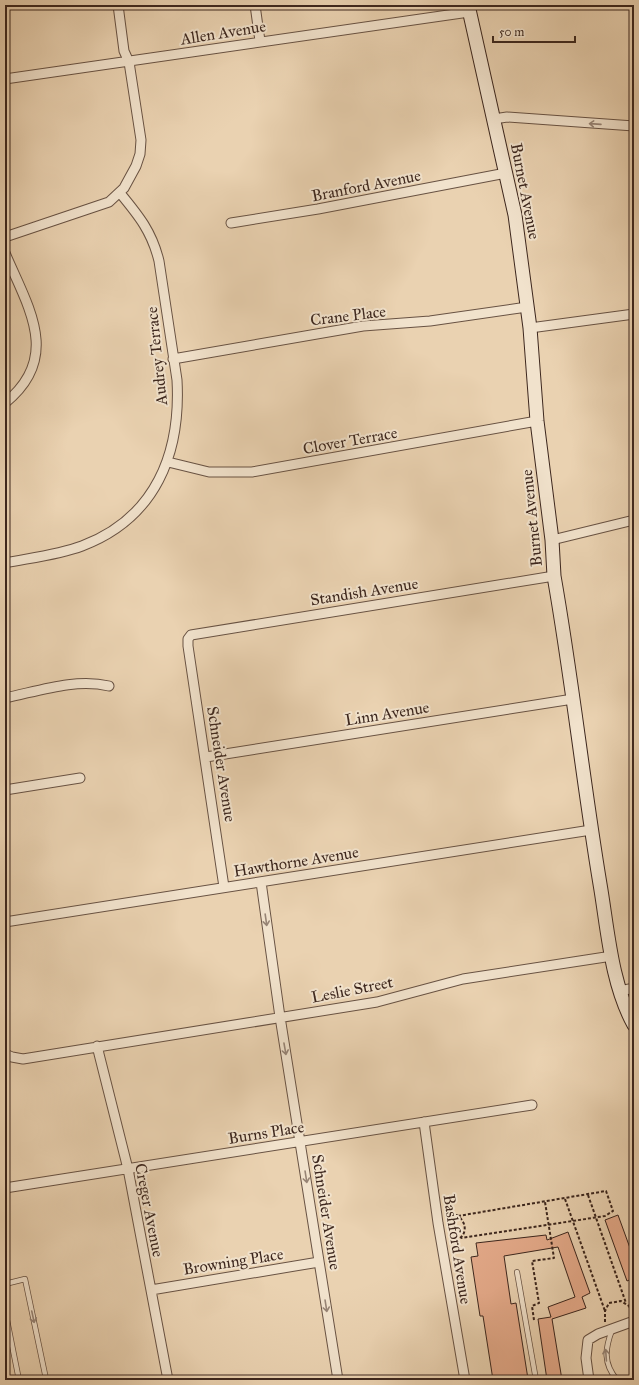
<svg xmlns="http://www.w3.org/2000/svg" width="639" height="1385" font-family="'IM FELL Great Primer',serif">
<rect width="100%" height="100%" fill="#ead2b1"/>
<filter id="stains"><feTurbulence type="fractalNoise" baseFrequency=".005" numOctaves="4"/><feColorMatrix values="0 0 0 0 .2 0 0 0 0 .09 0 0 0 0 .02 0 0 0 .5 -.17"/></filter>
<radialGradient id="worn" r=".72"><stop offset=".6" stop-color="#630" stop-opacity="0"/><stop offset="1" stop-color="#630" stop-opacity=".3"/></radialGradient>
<path fill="#e4aa8a" stroke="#3d271e" d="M618 1215 634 1259V1278L627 1281 605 1220Z
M568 1232 590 1293 582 1297 586 1308 552 1319 562 1380H547L538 1319 551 1317 548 1307 575 1297 558 1247 504 1256 511 1304 516 1303 528 1379 493 1380 483 1316H480L471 1257 478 1256 476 1243 546 1235 547 1240Z"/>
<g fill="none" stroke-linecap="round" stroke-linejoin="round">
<g stroke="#685243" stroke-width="6">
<path id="lane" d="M517 1272 536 1380
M5 1284 25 1279 46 1379
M5 1310 19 1380
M612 1330C605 1349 603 1363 617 1380
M41 1380H49"/>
</g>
<g stroke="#685243" stroke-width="11">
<path id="street" d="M255 5 260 41
M5 79 469 12
M494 119 507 117 634 126
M231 223 318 209 506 173
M5 237 109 202 124 188 136 166 140 154 141 140 129 62 124 51 118 5
M5 253C28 307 62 357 5 403
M530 328 634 314
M173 359 363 326 430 321 527 307
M168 462 209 472H252L537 421
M552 540 634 520
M5 563C30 558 58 555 82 546 156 518 181 453 177 380L159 261C152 232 139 216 120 193
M5 698C39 691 75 678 109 686
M206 757 573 699
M5 790 80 778
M261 882 280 1017 338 1380
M224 887 188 646V639L191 635 554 576
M5 922 591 830
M620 991 634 988
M97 1046 128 1169 168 1380
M5 1054 12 1057 23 1059 377 1002 463 979 612 956
M424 1122 438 1223 465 1380
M5 1188 532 1105
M151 1290 319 1262
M589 1380 586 1358 588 1340 598 1334 634 1321"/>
</g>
<g stroke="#3d271e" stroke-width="15">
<path id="secondary" d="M468 5 515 215 530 328 537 421 552 540 554 576C572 678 583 782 600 884 608 931 611 983 634 1025"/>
</g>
<path stroke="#3d271e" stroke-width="2" stroke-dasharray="3 2" stroke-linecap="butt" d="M588 1195 626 1303
M565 1199 605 1311
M446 1215H457C469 1224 467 1239 451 1242
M458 1216 606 1191 613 1211 605 1216 461 1238
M534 1320 532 1306 539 1303 532 1261 554 1258 545 1202
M605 1322V1311L609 1303 621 1301 629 1306 631 1312"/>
<use href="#lane" stroke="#f1e2cc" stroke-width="4.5"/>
<use href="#street" stroke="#f1e2cc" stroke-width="9"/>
<use href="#secondary" stroke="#f1e2cc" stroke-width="13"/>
</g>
<defs><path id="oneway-shaft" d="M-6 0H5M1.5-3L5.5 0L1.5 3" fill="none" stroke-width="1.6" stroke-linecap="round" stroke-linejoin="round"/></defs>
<g stroke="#978475">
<use href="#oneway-shaft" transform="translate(595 124) rotate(-176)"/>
<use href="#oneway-shaft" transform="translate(266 920) rotate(82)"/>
<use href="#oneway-shaft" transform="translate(285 1049) rotate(80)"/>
<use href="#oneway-shaft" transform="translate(306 1177) rotate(81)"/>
<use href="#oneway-shaft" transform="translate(326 1306) rotate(81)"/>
<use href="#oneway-shaft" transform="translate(33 1317) rotate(78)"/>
<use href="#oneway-shaft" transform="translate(606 1355) rotate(-94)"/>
</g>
<g text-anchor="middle" stroke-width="4" stroke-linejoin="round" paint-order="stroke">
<g font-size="16" fill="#3d271e" stroke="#f1e2cc">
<text transform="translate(223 32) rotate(-9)" y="6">Allen Avenue</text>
<text transform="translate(366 185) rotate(-11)" y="6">Branford Avenue</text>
<text transform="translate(526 191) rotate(79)" y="6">Burnet Avenue</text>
<text transform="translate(348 315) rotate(-7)" y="6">Crane Place</text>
<text transform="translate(156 356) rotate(-96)" y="6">Audrey Terrace</text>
<text transform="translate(350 440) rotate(-10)" y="6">Clover Terrace</text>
<text transform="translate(531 518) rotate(-96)" y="6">Burnet Avenue</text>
<text transform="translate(364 591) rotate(-9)" y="6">Standish Avenue</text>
<text transform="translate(387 713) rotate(-9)" y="6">Linn Avenue</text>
<text transform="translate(222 764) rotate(81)" y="6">Schneider Avenue</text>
<text transform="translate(296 861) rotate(-9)" y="6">Hawthorne Avenue</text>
<text transform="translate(352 989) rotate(-11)" y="6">Leslie Street</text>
<text transform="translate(266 1132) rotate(-9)" y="6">Burns Place</text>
<text transform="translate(150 1210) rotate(79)" y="6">Creger Avenue</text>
<text transform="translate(327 1212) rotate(81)" y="6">Schneider Avenue</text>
<text transform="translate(458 1249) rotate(81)" y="6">Bashford Avenue</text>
<text transform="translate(233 1261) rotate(-9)" y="6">Browning Place</text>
</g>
</g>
<rect width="639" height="1385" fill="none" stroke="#ead2b1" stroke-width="20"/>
<rect x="6" y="6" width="627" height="1373" fill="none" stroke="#3d271e" stroke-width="2"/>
<rect x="10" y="10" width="619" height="1365" fill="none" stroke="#3d271e"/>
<path d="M493 36v6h82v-6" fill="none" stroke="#3d271e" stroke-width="2"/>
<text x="499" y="36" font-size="12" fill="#3d271e" stroke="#f1e2cc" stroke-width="3" paint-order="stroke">50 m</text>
<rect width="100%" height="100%" filter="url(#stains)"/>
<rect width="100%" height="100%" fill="url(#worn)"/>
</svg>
